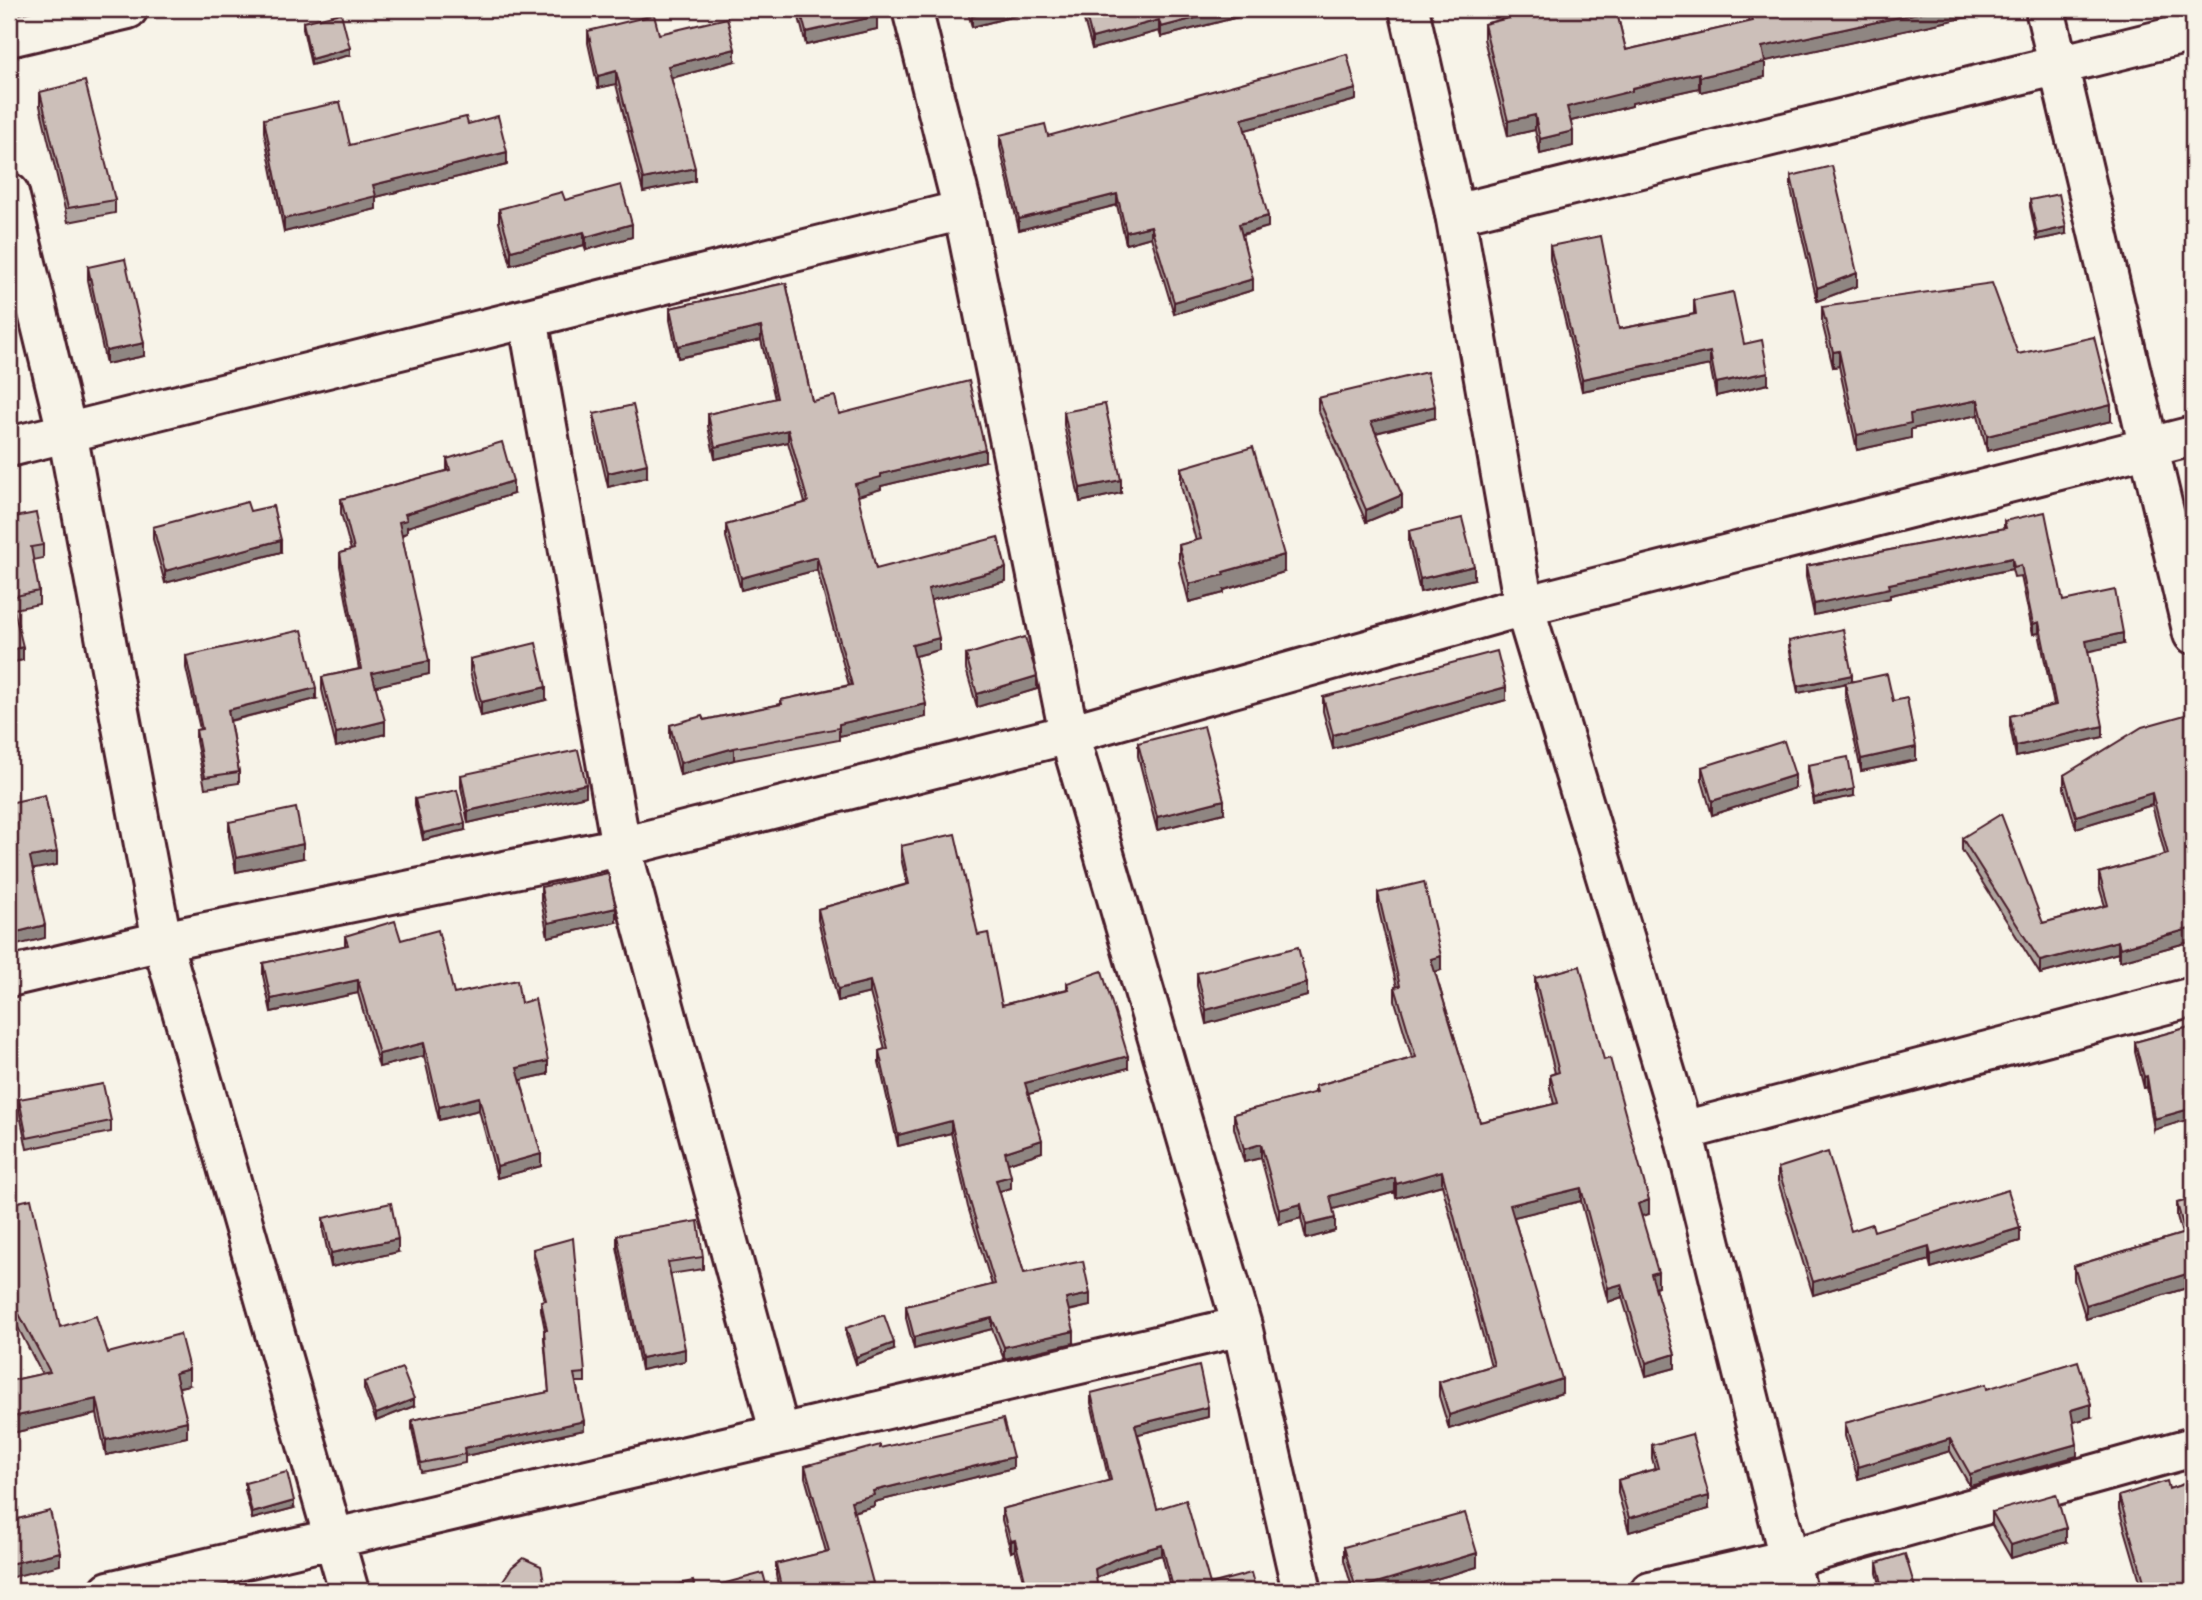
<svg xmlns="http://www.w3.org/2000/svg" width="2202" height="1600" font-family="Dekko,sans-serif">
<rect width="100%" height="100%" fill="#f7f3e8"/>
<filter id="ink" filterUnits="userSpaceOnUse"><feTurbulence type="fractalNoise" baseFrequency=".0143" numOctaves="2"/><feDisplacementMap in="SourceGraphic" scale="14" xChannelSelector="R" yChannelSelector="G"/><feConvolveMatrix kernelMatrix="1 2 1 2 8 2 1 2 1" color-interpolation-filters="sRGB"/></filter>
<g filter="url(#ink)">
<g fill="none" stroke-linecap="round" stroke-linejoin="round">
<g stroke="#4a1f2b" stroke-width="44">
<path id="minor" d="M912 9 963 210 1069 734 1242 1326 1302 1591
M2045 9 2193 634
M9 37 128 9
M9 193 67 432 162 941 349 1591
M1455 214 2193 32
M528 318 621 847 780 1434
M9 447 963 210
M9 977 162 941 621 847 1069 734 1524 606 2193 436
M1683 1131 2193 997
M109 1591 1242 1326
M1650 1591 1789 1559 2193 1447"/>
</g>
<g stroke="#4a1f2b" stroke-width="44">
<path id="tertiary" d="M1409 9 1455 214 1524 606 1683 1131 1797 1591"/>
</g>
<use href="#minor" stroke="#f7f3e8" stroke-width="38"/>
<use href="#tertiary" stroke="#f7f3e8" stroke-width="38"/>
</g>
<path fill="#afa49f" stroke="#4a1f2b" stroke-width="2" d="M797 9H875L877 29 806 45Z
M967 9H1041L972 27Z
M1081 9H1238V17L1161 37 1159 31 1092 49Z
M1503 9H1616L1626 50 1749 22 1746 9H2004L1765 61V77L1700 92 1699 88 1632 103V106L1571 121 1573 146 1540 154 1535 130 1508 136 1484 39V24L1505 18Z
M303 22 350 55 311 65 303 29Z
M588 31 659 34 735 61 671 78 695 181 643 192 616 84 598 88 588 43Z
M40 92 115 200V213L68 222 40 106Z
M1356 100 1245 130 1268 227 1242 235 1253 290 1174 314 1151 237 1126 244 1117 205 1019 230 1000 147V135L1048 136Z
M264 119 350 145 507 165 376 197V209L284 232 264 132Z
M1791 176 1857 286 1817 301 1791 189Z
M2030 200 2066 234 2037 240 2030 207Z
M499 209 632 237 586 250 584 245 511 265 499 222Z
M1550 246 1619 329 1694 314V300L1744 344 1768 384 1716 396 1710 365 1582 391 1550 259Z
M88 267 144 356 106 364 88 280Z
M786 283 812 401 839 414 985 461 881 486V489L857 496 876 569 1006 581 930 600 939 650 915 656 926 717 839 736V740L734 760 680 775 670 737V725L704 720 781 704V700L849 685 817 570 741 590 726 537V525L805 503 788 442 715 459 708 426V414L775 399 761 340 678 358 670 320V308Z
M1822 307 2018 354 2111 421 1987 451 1978 415 1911 429V438L1857 450 1839 366 1833 367 1822 322Z
M1318 398 1435 418 1376 433 1402 507 1366 522 1318 410Z
M1064 412 1121 493 1080 502 1064 425Z
M594 414 647 477 608 487 594 427Z
M447 459 513 494 407 527V533L402 535 429 674 375 686 385 734 336 747 322 690V677L359 669 340 566V553L351 550 341 513V499L447 471Z
M1181 468 1284 572 1224 590V593L1189 602 1179 562V545L1196 541 1181 486Z
M250 511 281 552 165 583 153 539V527Z
M9 518 43 545V558L33 560 39 591V604L14 609 23 660 9 663Z
M2004 521 2063 601 2123 644 2088 651 2103 737 2016 757 2010 726V716L2054 705 2039 633 2033 634 2021 576 2014 577 2012 569 1890 595V598L1814 615 1806 577V566L2004 528Z
M1409 531 1474 579 1420 592 1409 544Z
M1789 641 1852 681 1893 701 1916 760 1861 771 1845 695V683L1798 693 1789 647Z
M966 655 1037 689 977 707 966 669Z
M186 656 316 699 230 721 239 772V783L205 788 196 741V730L200 729 186 668Z
M470 659 546 700 481 716 470 672Z
M1323 697 1506 700 1333 749 1323 711Z
M2193 719V945L2190 946 2189 942 2120 961 2118 953 2040 974 1962 850V838L2043 923 2105 906 2099 886V873L2165 855 2152 805 2076 828 2064 788V775Z
M1138 743 1224 813 1157 830 1138 756Z
M1808 765 1854 796 1814 804 1808 772Z
M1702 767 1795 788 1712 815 1702 780Z
M461 775 586 796 468 823 461 787Z
M415 799 465 830 423 840 415 806Z
M229 822 303 858 236 872 229 836Z
M901 846 978 935 1002 1005 1067 989V983L1128 1068 1028 1094 1042 1152 1008 1163 1011 1188 999 1191 1024 1273 1090 1306 1069 1311 1074 1343 1004 1359 992 1329 914 1349 906 1318V1306L992 1285 968 1207 951 1133 898 1146 879 1062V1051L885 1049 870 993 838 1001 818 920V909L907 884 901 858Z
M541 887 616 922 548 937 541 901Z
M1378 893 1441 970 1435 972 1480 1122 1554 1104 1550 1088V1075L1555 1073 1535 992V978L1604 1060 1649 1214 1641 1216 1658 1286 1655 1287 1675 1368 1646 1376 1622 1297 1608 1302 1581 1201 1514 1217 1562 1393 1449 1429 1439 1396V1382L1491 1366 1442 1185 1396 1198 1395 1192 1333 1209 1335 1231 1306 1239 1301 1218 1279 1224 1261 1158 1244 1162 1234 1128V1114L1315 1093V1086L1412 1058 1395 1001V987H1397L1378 907Z
M345 936 401 940 454 994 521 1003 548 1074 521 1080 541 1166 497 1178 479 1110 439 1120 424 1056 379 1067 358 993 271 1012 263 976V963L345 946Z
M1197 973 1307 996 1206 1024 1197 986Z
M2193 1026 2154 1130 2147 1087 2144 1088 2135 1052V1042Z
M19 1099 111 1121V1132L27 1149 19 1110Z
M1778 1168 1851 1231 2020 1241 1931 1268 1929 1260 1813 1295 1778 1181Z
M2193 1199V1286L2086 1319 2074 1280V1266L2182 1234 2177 1216V1203Z
M9 1204 60 1327 108 1353 189 1385 179 1387 187 1437 106 1455 97 1414 12 1433 9 1418V1381L42 1374 9 1310Z
M323 1218 398 1252 331 1267 323 1231Z
M617 1235 703 1257V1269L670 1274 685 1361 641 1370 617 1247Z
M533 1249 585 1373V1382H576L584 1430 465 1456V1463L421 1472 412 1429V1420L549 1392 544 1339V1330H545L541 1310V1301L544 1300 533 1258Z
M846 1328 894 1350 856 1364 846 1335Z
M364 1382 414 1406 376 1421 364 1389Z
M1987 1389 2091 1417 2073 1422 2077 1456 1970 1486 1950 1451 1858 1479 1845 1436V1423Z
M1091 1393 1208 1417 1138 1434 1157 1509 1210 1584 1256 1591H1171L1162 1555 1119 1567 1096 1578 1097 1591H1026L1015 1550 1011 1552 1002 1520V1509L1109 1481 1091 1403Z
M1652 1445 1709 1509 1629 1532 1618 1493V1480L1655 1469 1652 1458Z
M880 1448 1013 1468 874 1502V1506L853 1512 873 1591H779L776 1575V1564L826 1552 805 1477V1466Z
M2193 1481V1553L2190 1554 2193 1591H2143L2119 1509V1496L2169 1489Z
M245 1483 294 1508 252 1519 245 1490Z
M1992 1512 2066 1542 2011 1558 1992 1525Z
M1344 1547 1477 1567 1395 1591H1353L1344 1560Z
M1877 1563 1916 1591H1882L1877 1573Z"/>
<path fill="#8f8682" stroke="#4a1f2b" stroke-width="2" d="M1001 9H1041L972 27V16Z
M1230 9H1238V17L1161 37V27Z
M1936 9H2004L1762 62V47Z
M877 16V29L806 45V32Z
M1159 20V31L1092 49V38Z
M350 48V55L311 65V59Z
M735 49V61L668 79V66Z
M1765 62V77L1700 92V77Z
M616 71V84L598 88V76Z
M1699 73V88L1632 103V106L1567 122V107L1632 88Z
M1356 89V100L1242 131V119Z
M1535 115V130L1508 136V121Z
M1573 131V146L1540 154V139Z
M507 152V165L376 197V209L284 232V219L373 185Z
M695 168V181L643 192V179Z
M1117 194V205L1019 230V219Z
M1268 216V227L1239 235V224Z
M632 224V237L586 250V237Z
M1151 226V237L1126 244V232Z
M2066 227V234L2037 240V234Z
M584 232V245L511 265V251Z
M1857 273V286L1817 301V288Z
M1253 279V290L1174 314V302Z
M761 327V340L678 358V346Z
M144 343V356L106 364V351Z
M1839 351V366L1833 367V352Z
M1710 352V365L1582 391V379Z
M1768 372V384L1716 396V383Z
M12 373V386L9 387V374Z
M1978 400V415L1911 429V438L1857 450V435L1910 414Z
M2111 405V421L1987 451V436Z
M1435 406V418L1371 434V422Z
M788 430V442L715 459V447Z
M985 449V461L881 486V489L855 497V484L881 474Z
M647 464V477L608 487V473Z
M1121 480V493L1080 502V488Z
M513 481V494L407 527V533L399 535V522L405 514Z
M1402 495V507L1366 522V510Z
M281 540V552L165 583V571Z
M1284 555V572L1224 590V593L1189 602V584L1223 572Z
M817 557V570L741 590V578Z
M2012 558V569L1890 595V598L1814 615V604L1889 584Z
M1474 566V579L1420 592V579Z
M1006 568V581L928 601V589Z
M2039 622V633L2033 634V624Z
M2123 633V644L2086 652V641Z
M939 638V650L912 657V645Z
M23 647V660L9 663V650Z
M429 661V674L372 687V673Z
M1852 675V682L1798 693V686Z
M1037 676V689L977 707V694Z
M546 687V700L481 716V702Z
M1506 687V700L1333 749V735Z
M316 688V699L228 721V710Z
M926 704V717L839 736V724Z
M385 721V734L336 747V733Z
M2103 726V737L2016 757V746Z
M1916 747V760L1861 771V759Z
M734 748V760L680 775V763Z
M1795 775V788L1712 815V801Z
M586 784V796L468 823V811Z
M1854 789V796L1814 804V798Z
M2152 793V805L2076 828V816Z
M1224 800V813L1157 830V817Z
M465 823V830L423 840V833Z
M303 844V858L236 872V858Z
M57 852V865L30 870V857Z
M616 908V922L548 937V923Z
M45 925V938L9 947V934Z
M2189 929V942L2120 961V948Z
M2193 933V945L2190 946V934Z
M2118 941V953L2040 974V961Z
M1441 956V970L1431 973V959Z
M358 980V993L271 1012V999Z
M870 981V993L838 1001V989Z
M1307 983V996L1206 1024V1010Z
M424 1043V1056L379 1067V1054Z
M1128 1056V1068L1025 1095V1083Z
M548 1061V1074L517 1081V1068Z
M2147 1076V1087L2144 1088V1077Z
M479 1097V1110L439 1120V1107Z
M2193 1108V1118L2154 1130V1119Z
M951 1121V1133L898 1146V1135Z
M1042 1140V1152L1005 1164V1152Z
M1261 1144V1158L1244 1162V1149Z
M541 1154V1166L497 1178V1166Z
M1442 1171V1185L1396 1198V1184Z
M1011 1176V1188L996 1192V1180Z
M1395 1178V1192L1330 1210V1196Z
M1581 1188V1201L1510 1218V1205Z
M1649 1200V1214L1638 1217V1204Z
M1301 1204V1218L1279 1224V1210Z
M1335 1218V1231L1306 1239V1225Z
M2020 1228V1241L1931 1268V1255Z
M398 1239V1252L331 1267V1253Z
M1929 1247V1260L1813 1295V1282Z
M1658 1272V1286L1651 1288V1274Z
M2193 1272V1286L2086 1319V1305Z
M1622 1284V1297L1608 1302V1288Z
M1090 1294V1306L1066 1311V1299Z
M992 1318V1329L914 1349V1337Z
M1074 1331V1343L1004 1359V1347Z
M894 1343V1350L856 1364V1357Z
M685 1349V1361L641 1370V1358Z
M1675 1354V1368L1646 1376V1363Z
M189 1369V1385L175 1388V1373Z
M1562 1379V1393L1449 1429V1415Z
M97 1399V1414L12 1433V1417Z
M414 1399V1406L376 1421V1414Z
M2091 1404V1417L2071 1423V1410Z
M1208 1407V1417L1135 1435V1425Z
M187 1421V1437L106 1455V1440Z
M584 1421V1430L465 1456 464 1448Z
M1950 1439V1451L1858 1479V1467Z
M2077 1444V1456L1970 1486V1474Z
M1013 1457V1468L874 1502V1506L851 1512V1501L873 1491Z
M1709 1496V1509L1629 1532V1518Z
M294 1501V1508L252 1519V1513Z
M2066 1528V1542L2011 1558V1545Z
M1015 1540V1550L1011 1552V1541Z
M2193 1540V1553L2187 1555V1542Z
M1162 1545V1555L1119 1567 1095 1579V1569L1119 1557Z
M60 1552V1565L9 1578V1564Z
M1477 1553V1567L1395 1591H1356V1589Z
M873 1583V1591H843Z
M838 1584V1591H810Z"/>
<path fill="#ccbfb9" stroke="#4a1f2b" stroke-width="2" d="M800 9H875L877 16 806 32Z
M970 9H1001L972 16Z
M1084 9H1230L1161 27 1159 20 1092 38Z
M1507 9H1616L1626 50 1753 21 1750 9H1936L1762 47 1765 62 1700 77 1699 73 1632 88V91L1567 107 1573 131 1540 139 1535 115 1508 121 1484 24 1509 18Z
M341 13 350 48 311 59 303 22Z
M654 15 659 34 727 18 735 49 668 66 695 168 643 179 616 71 598 76 588 31Z
M1347 54 1356 89 1242 119 1268 216 1239 224 1253 279 1174 302 1151 226 1126 232 1117 194 1019 219 1000 135 1045 124 1048 136Z
M85 81 115 200 68 208 40 92Z
M340 102 350 145 466 117 468 124 498 116 507 152 373 185 376 196 284 219 264 119Z
M1832 166 1857 273 1817 288 1791 176Z
M621 185 632 224 586 237 584 232 511 251 499 209 562 192 565 200Z
M2059 194 2066 227 2037 234 2030 200Z
M1601 236 1619 329 1696 314 1694 300 1733 292 1744 344 1762 340 1768 372 1716 383 1710 352 1582 379 1550 246Z
M125 259 144 343 106 351 88 267Z
M786 283 812 401 835 396 839 414 969 381 985 449 881 474V477L855 484 876 569 998 537 1006 568 928 589 939 638 912 645 926 704 839 724V728L734 748 680 763 670 725 702 716 704 720 782 704 781 700 852 685 817 557 741 578 726 525 808 502 788 430 715 447 708 414 777 398 761 327 678 346 670 308Z
M1992 283 2018 354 2094 337 2111 405 1987 436 1978 400 1910 414 1911 423 1857 435 1839 351 1833 352 1822 307Z
M9 362 12 373 9 374Z
M1427 372 1435 406 1371 422 1402 495 1366 510 1318 398Z
M1105 404 1121 480 1080 488 1064 412Z
M633 405 647 464 608 473 594 414Z
M502 442 513 481 405 514 407 520 399 522 429 661 372 673 385 721 336 733 322 677 361 669 340 553 354 549 341 499 450 470 447 459Z
M1253 447 1284 555 1223 572 1224 575 1189 584 1179 545 1201 539 1181 468Z
M247 502 250 511 273 506 281 540 165 571 153 527Z
M2045 512 2063 601 2115 590 2123 633 2086 641 2103 726 2016 746 2010 716 2056 705 2039 622 2033 624 2021 565 2014 567 2012 558 1889 584 1890 588 1814 604 1806 566 2006 528 2004 521Z
M36 513 43 545 31 547 39 591 11 597 23 647 9 650V518Z
M1462 518 1474 566 1420 579 1409 531Z
M1843 629 1852 675 1798 686 1789 641Z
M302 630 316 688 228 710 239 772 205 777 196 730 202 729 186 656Z
M1025 637 1037 676 977 694 966 655Z
M536 643 546 687 481 702 470 659Z
M1497 651 1506 687 1333 735 1323 697Z
M1887 674 1893 701 1907 698 1916 747 1861 759 1845 683Z
M2192 713 2193 719V933L2190 934 2189 929 2120 948 2118 941 2040 961 1962 838 2001 814 2043 923 2108 905 2099 873 2168 854 2152 793 2076 816 2064 775 2142 727Z
M1204 726 1224 800 1157 817 1138 743Z
M1784 741 1795 775 1712 801 1702 767Z
M578 750 586 784 468 811 461 775Z
M1848 757 1854 789 1814 798 1808 765Z
M457 790 465 823 423 833 415 799Z
M45 795 57 852 30 857 45 925 9 934V803Z
M296 808 303 844 236 858 229 822Z
M955 834 978 935 988 933 1002 1005 1069 989 1067 983 1102 971 1128 1056 1025 1083 1042 1140 1005 1152 1011 1176 996 1180 1024 1273 1083 1261 1090 1294 1066 1299 1074 1331 1004 1347 992 1318 914 1337 906 1306 995 1284 968 1195 951 1121 898 1135 879 1051 888 1048 870 981 838 989 818 909 909 884 901 846Z
M608 873 616 908 548 923 541 887Z
M1424 882 1441 956 1431 959 1480 1122 1558 1103 1550 1075 1559 1072 1535 978 1580 966 1604 1060 1610 1058 1649 1200 1638 1204 1658 1272 1651 1274 1675 1354 1646 1363 1622 1284 1608 1288 1581 1188 1510 1205 1562 1379 1449 1415 1439 1382 1494 1365 1442 1171 1396 1184 1395 1178 1330 1196 1335 1218 1306 1225 1301 1204 1279 1210 1261 1144 1244 1149 1234 1114 1317 1092 1315 1086 1416 1057 1395 987 1400 986 1378 893Z
M395 921 401 940 438 930 454 994 517 980 521 1003 535 999 548 1061 517 1068 541 1154 497 1166 479 1097 439 1107 424 1043 379 1054 358 980 271 999 263 963 348 945 345 936Z
M1298 947 1307 983 1206 1010 1197 973Z
M2193 1026V1108L2154 1119 2147 1076 2144 1077 2135 1042Z
M103 1084 111 1121 27 1138 19 1099Z
M1828 1152 1851 1231 1872 1224 1874 1231 2008 1190 2020 1228 1931 1255 1929 1247 1813 1282 1778 1168Z
M31 1199 60 1327 96 1316 108 1353 180 1334 189 1369 175 1373 187 1421 106 1440 97 1399 12 1417 9 1403V1381L50 1372 9 1295V1204Z
M2193 1199V1272L2086 1305 2074 1266 2185 1233 2177 1203Z
M391 1203 398 1239 331 1253 323 1218Z
M698 1221 703 1257 668 1262 685 1349 641 1358 617 1235Z
M573 1238 585 1373 574 1374 584 1421 464 1448 465 1454 421 1463 412 1420 549 1392 544 1330H547L541 1301 546 1300 533 1249Z
M884 1315 894 1343 856 1357 846 1328Z
M2078 1361 2091 1404 2071 1410 2077 1444 1970 1474 1950 1439 1858 1467 1845 1423 1986 1384 1987 1389Z
M1199 1366 1208 1407 1135 1425 1157 1509 1186 1500 1210 1584 1251 1573 1256 1591H1174L1162 1545 1119 1557 1095 1569 1097 1584 1052 1591H1028L1015 1540 1011 1541 1002 1509 1111 1480 1091 1393Z
M402 1368 414 1399 376 1414 364 1382Z
M1003 1419 1013 1457 873 1491 874 1495 851 1501 873 1583 843 1591H840L838 1584 810 1591H782L776 1564 829 1551 805 1466 880 1445V1448Z
M1692 1434 1709 1496 1629 1518 1618 1480 1658 1468 1652 1445Z
M287 1472 294 1501 252 1513 245 1483Z
M2167 1481 2169 1489 2193 1481V1540L2187 1542 2193 1564V1591H2147L2119 1496Z
M2056 1494 2066 1528 2011 1545 1992 1512Z
M50 1511 60 1552 9 1564V1521Z
M1465 1513 1477 1553 1356 1589 1344 1547Z
M1905 1554 1916 1591H1884L1877 1563Z
M523 1558 541 1566 546 1591H496L512 1567Z
M763 1573 768 1591H648L693 1581 696 1591Z"/>
</g>
<rect width="2202" height="1600" fill="none" stroke="#f7f3e8" stroke-width="35"/>
<rect x="18" y="18" width="2167" height="1565" fill="none" stroke="#4a1f2b" stroke-width="2.5" filter="url(#ink)"/>
</svg>
